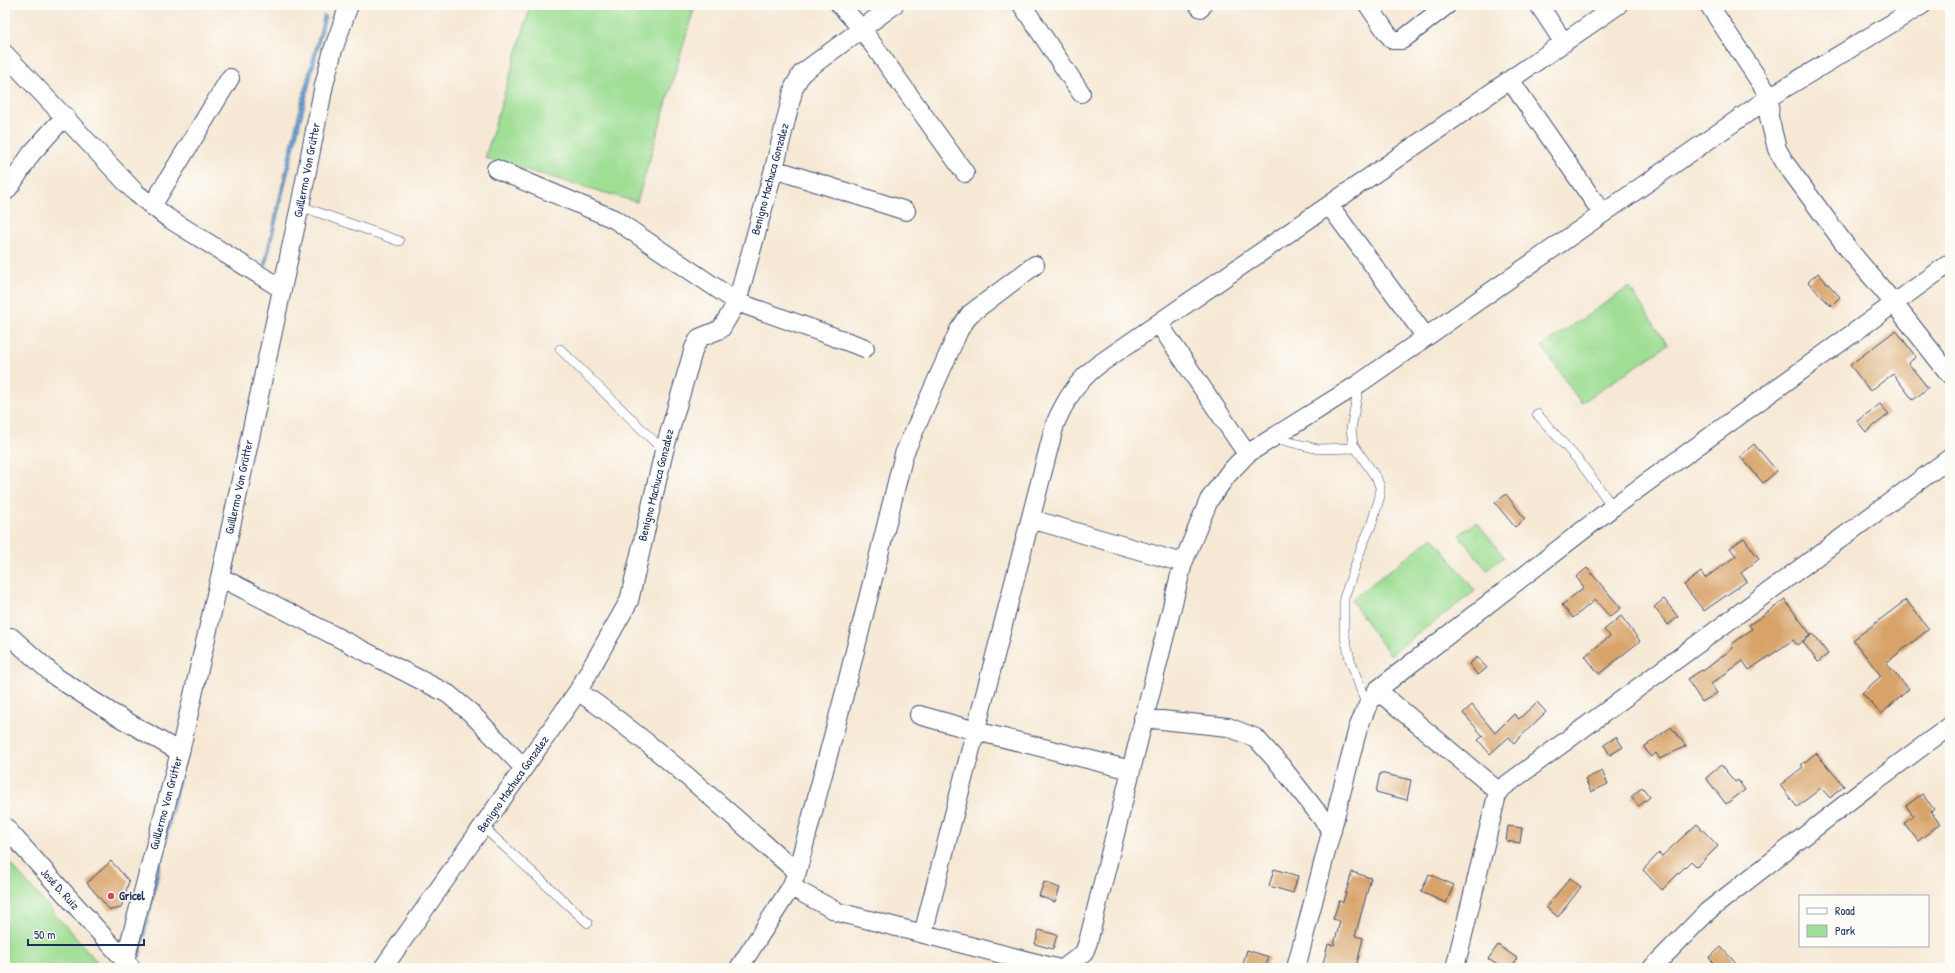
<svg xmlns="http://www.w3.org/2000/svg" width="1955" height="973" font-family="'Patrick Hand',sans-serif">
<defs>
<pattern id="water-rules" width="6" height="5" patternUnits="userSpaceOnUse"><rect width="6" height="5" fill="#6cacdf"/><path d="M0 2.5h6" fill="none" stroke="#588cb8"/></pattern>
</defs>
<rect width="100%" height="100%" fill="#fdfcf7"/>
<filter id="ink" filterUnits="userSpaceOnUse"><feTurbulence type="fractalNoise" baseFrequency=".025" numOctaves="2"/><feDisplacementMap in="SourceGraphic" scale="8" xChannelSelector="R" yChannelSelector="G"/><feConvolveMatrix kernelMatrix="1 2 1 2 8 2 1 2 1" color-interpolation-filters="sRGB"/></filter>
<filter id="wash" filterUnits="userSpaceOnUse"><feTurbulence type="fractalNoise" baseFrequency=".012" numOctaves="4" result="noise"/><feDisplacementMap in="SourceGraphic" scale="16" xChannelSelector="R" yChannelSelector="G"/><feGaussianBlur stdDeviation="0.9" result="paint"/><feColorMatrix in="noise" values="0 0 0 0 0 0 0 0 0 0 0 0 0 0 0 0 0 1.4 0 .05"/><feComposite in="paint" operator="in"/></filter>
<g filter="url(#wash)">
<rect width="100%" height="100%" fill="#f6e8d4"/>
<path fill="#9fde94" stroke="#5d8679" d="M531 5H682L694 9 637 202 485 158Z
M1629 287 1668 345 1581 403 1542 346Z
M1477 522 1504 557 1487 570 1459 535Z
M1433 537 1475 591 1390 655 1351 600Z
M5 858 101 966V968H5Z"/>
<path fill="url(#water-rules)" stroke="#446e9e" d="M324 14 326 16 265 269 263 268 302 98Z
M184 748 187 749 140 957 138 956Z"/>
<g id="blocks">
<path fill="#d8a369" d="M1818 273 1840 297 1831 306 1808 282Z
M1896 330 1916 357 1908 363 1928 388 1913 400 1893 374 1870 391 1850 365Z
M1880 404 1889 414 1866 432 1857 421Z
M1754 444 1777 471 1763 483 1740 456Z
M1506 494 1525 519 1515 527 1495 503Z
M1744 538 1759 559 1741 573 1747 581 1704 611 1684 585 1701 572 1705 578 1736 556 1730 548Z
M1587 568 1621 608 1610 617 1595 600 1573 618 1562 605 1584 587 1576 577Z
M1664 599 1678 617 1668 625 1654 607Z
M1785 600 1811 635 1797 645 1793 640 1749 670 1743 661 1711 684 1717 693 1702 702 1687 679 1702 670 1703 671 1733 648 1731 645 1752 629 1749 625Z
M1906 600 1929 629 1886 663 1909 689 1881 714 1862 693 1881 676 1853 640Z
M1621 616 1640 641 1599 674 1585 656 1610 636 1604 630Z
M1813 634 1828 654 1818 662 1803 642Z
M1477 657 1487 668 1478 675 1469 664Z
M1537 702 1546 712 1514 743 1509 737 1490 754 1478 740 1483 736 1463 713 1472 705 1495 733 1514 714 1519 719Z
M1671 727 1686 746 1660 759 1656 753 1651 757 1644 747Z
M1616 737 1623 747 1610 755 1604 745Z
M1816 753 1844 786 1830 798 1821 788 1797 807 1780 785 1803 767 1801 765Z
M1721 765 1735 782 1738 780 1745 790 1726 804 1706 778Z
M1602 771 1608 784 1591 792 1585 779Z
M1380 773 1411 780 1407 800 1376 792Z
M1642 787 1650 797 1639 806 1631 797Z
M1922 794 1934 809 1931 812 1940 824 1918 841 1904 823 1913 815 1906 806Z
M1697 824 1718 846 1697 867 1691 861 1662 890 1643 870 1659 853 1662 856Z
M1508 826 1522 828 1520 843 1506 841Z
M111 861 129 881 121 908 110 910 87 883Z
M1274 869 1298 876 1293 893 1269 886Z
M1352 872 1371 878 1355 936 1363 938 1356 968H1322L1328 944 1334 945 1340 921 1333 919 1339 901 1343 902Z
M1429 874 1454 885 1446 903 1421 892Z
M1570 878 1581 887 1558 917 1546 907Z
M1044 882 1060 888 1055 902 1039 896Z
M1039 930 1057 935 1053 949 1035 944Z
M1498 945 1517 958 1511 968H1502L1488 959Z
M1721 947 1740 968H1719L1709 958Z
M1247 950 1269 957 1265 968H1242Z"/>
</g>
</g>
<g filter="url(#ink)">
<use href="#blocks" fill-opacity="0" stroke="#3c4b70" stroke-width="1"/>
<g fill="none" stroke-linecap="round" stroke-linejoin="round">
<g stroke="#3c4b70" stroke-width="10">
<path id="lane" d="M300 206 399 241
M560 349 664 451
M1359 385 1351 429 1353 444 1377 479 1380 487V496L1371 526 1362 546 1344 598V633L1350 659 1367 707
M1537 414 1579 461 1613 507
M1274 438 1318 449 1355 448
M483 827 588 923"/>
</g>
<g stroke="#3c4b70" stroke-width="20">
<path id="street" d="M840 5 861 28 965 173
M1022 5 1081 93
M1198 5 1201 8
M1368 5 1387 33 1393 40H1402L1447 5
M1539 5 1564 43
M1709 5 1770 97 1769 117 1777 149 1785 163 1849 250 1888 296 1950 375
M5 54 136 193 168 218 282 289
M1510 80 1602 213
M496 169 614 219 737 302 865 348
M774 169 906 211
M5 192 11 185 31 154 65 116
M1329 205 1426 337
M152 206 230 78
M1159 324 1247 454
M1031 519 1183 563
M220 577 448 694 471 713 523 767
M11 637 56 677 112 713 180 752
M1377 690 1498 791
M578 691C656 745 725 810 797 872
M919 715 976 731 1131 770
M1143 718 1228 727 1256 738 1281 766 1332 831
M5 827 130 966
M791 887 838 912 1056 968
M923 934 1055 424C1065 401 1077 381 1098 365L1618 5
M123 968 180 752 220 577 300 206 324 85 333 50 349 5
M383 968 578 691 629 601 664 451 694 348 699 338 721 329 737 302 774 169 794 87 802 73 894 5
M739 968 791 887 797 872 844 695 904 454 959 330 970 314 1035 265
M1064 968 1084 953 1088 942 1183 563 1209 500 1228 474 1247 454 1360 383 1770 97 1922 5
M1296 968 1358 728 1367 707 1377 690 1613 507 1950 263
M1455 968 1498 791 1950 458
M1652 968 1708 911 1866 788 1950 726"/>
</g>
<use href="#lane" stroke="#fff" stroke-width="9"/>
<use href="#street" stroke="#fff" stroke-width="18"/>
</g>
</g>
<circle fill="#d1495b" stroke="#fdfcf7" stroke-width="1.5" cx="111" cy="896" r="4"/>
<g text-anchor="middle" stroke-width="3" stroke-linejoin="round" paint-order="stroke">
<g font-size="12" fill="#1b2f5e" stroke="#fdfcf7">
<text transform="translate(307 170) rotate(-79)" y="4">Guillermo Von Grütter</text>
<text transform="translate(770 179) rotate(-75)" y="4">Benigno Machuca Gonzalez</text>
<text transform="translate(656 485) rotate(-76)" y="4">Benigno Machuca Gonzalez</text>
<text transform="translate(239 487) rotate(-78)" y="4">Guillermo Von Grütter</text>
<text transform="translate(513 784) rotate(-55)" y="4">Benigno Machuca Gonzalez</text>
<text transform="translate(166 803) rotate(-75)" y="4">Guillermo Von Grütter</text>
<text transform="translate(60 889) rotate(48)" y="4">José D. Ruiz</text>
</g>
<g font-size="12" font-weight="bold" fill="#1b2f5e" stroke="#fdfcf7" text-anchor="start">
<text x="119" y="900">Gricel</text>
</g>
</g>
<rect width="1955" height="973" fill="none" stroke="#fdfcf7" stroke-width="20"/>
<rect x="1799" y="895" width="130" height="52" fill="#fdfcf7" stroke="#a3aaba"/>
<rect x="1807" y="908" width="20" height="6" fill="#ffffff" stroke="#a3aaba"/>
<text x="1835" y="915" font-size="12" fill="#1b2f5e">Road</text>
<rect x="1807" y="925" width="20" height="12" fill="#9fde94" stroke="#a3aaba"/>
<text x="1835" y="935" font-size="12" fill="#1b2f5e">Park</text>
<path d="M28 939v6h116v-6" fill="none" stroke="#1b2f5e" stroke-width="2"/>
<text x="34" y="939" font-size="12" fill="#1b2f5e" stroke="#fdfcf7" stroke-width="3" paint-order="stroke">50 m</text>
</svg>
